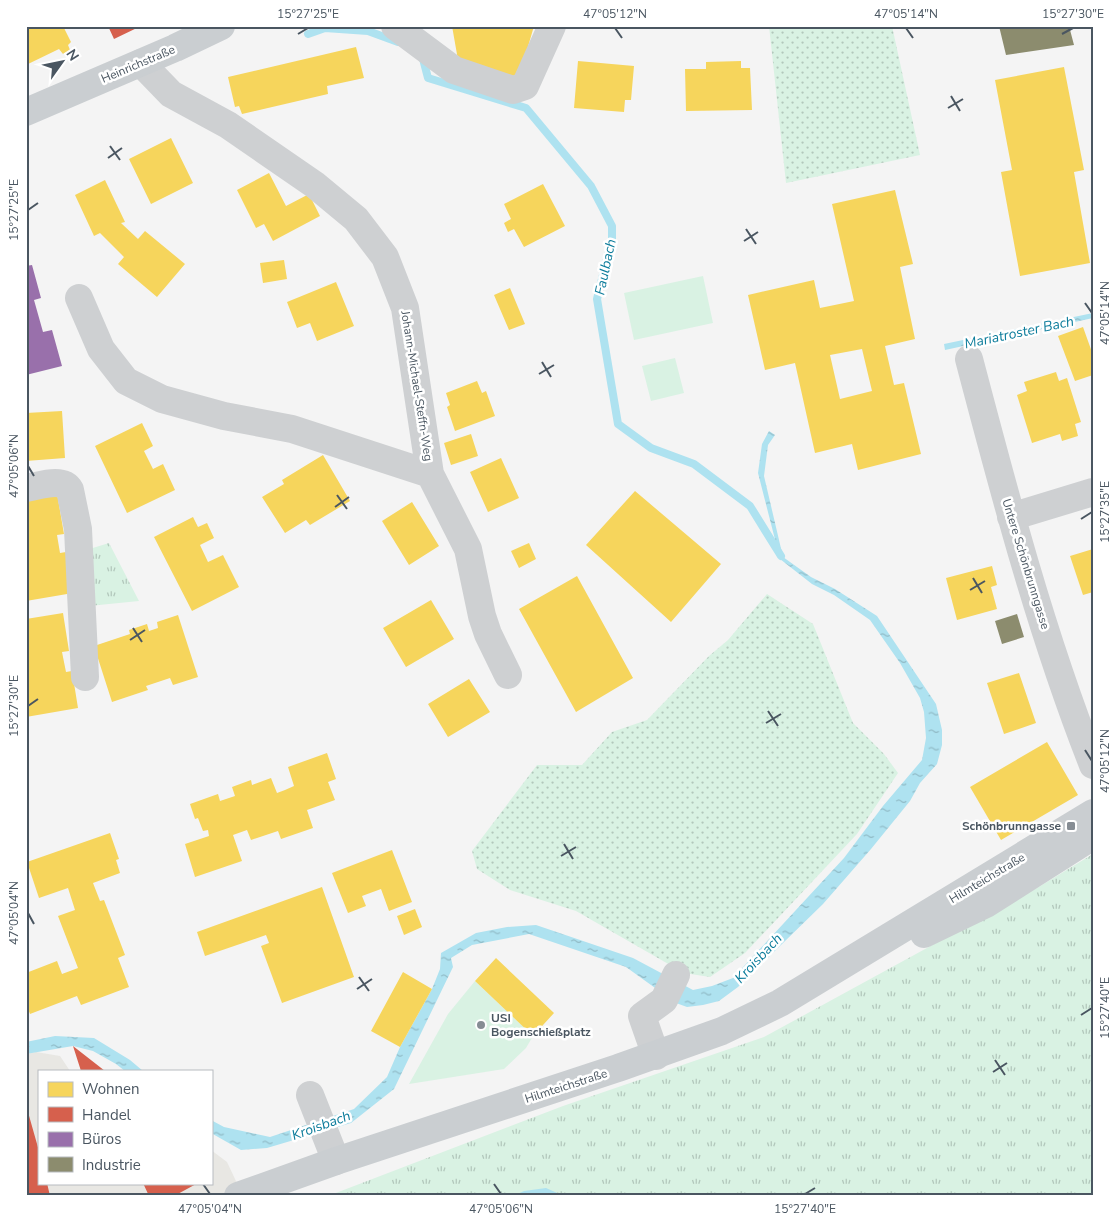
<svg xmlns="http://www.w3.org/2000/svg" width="1119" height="1222" font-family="'Nunito Sans',sans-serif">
<defs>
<pattern id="grass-dots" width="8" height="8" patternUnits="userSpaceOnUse" patternTransform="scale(1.25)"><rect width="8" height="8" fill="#d9f2e3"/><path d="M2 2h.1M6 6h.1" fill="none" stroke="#b2c7bb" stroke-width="1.8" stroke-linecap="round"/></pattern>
<pattern id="park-tufts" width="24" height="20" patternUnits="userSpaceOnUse" patternTransform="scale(1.25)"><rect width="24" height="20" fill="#d9f2e3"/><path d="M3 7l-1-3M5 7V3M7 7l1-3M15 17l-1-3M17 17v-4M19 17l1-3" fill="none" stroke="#b2c7bb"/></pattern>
<pattern id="water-ripples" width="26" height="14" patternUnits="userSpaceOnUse" patternTransform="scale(1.25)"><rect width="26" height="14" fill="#aee2f0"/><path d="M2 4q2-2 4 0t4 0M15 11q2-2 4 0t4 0" fill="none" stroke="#90bac6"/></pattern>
</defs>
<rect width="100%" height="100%" fill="#f4f4f4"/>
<path fill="#e8e7e3" d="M36 1052 60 1056 70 1071H39V1183H211V1150L227 1162 243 1196H26V1054Z"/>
<path fill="url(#grass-dots)" d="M769 26H892L920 155 786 183Z
M767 594 813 624 853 723 884 754 898 773 857 834 745 953 710 977 684 973 576 911 510 890 477 869 472 851 537 765H582L612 732 647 720 709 656 728 640Z"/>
<path fill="url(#park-tufts)" d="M109 543 139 601 89 606 83 551Z
M1093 854V1196H328L563 1106 764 1037 1037 888Z"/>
<path fill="#d9f2e3" d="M703 276 713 323 634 340 624 293Z
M675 358 684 393 651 401 642 366Z
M475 981 533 1036 526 1048 504 1069 409 1084 448 1014Z"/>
<path fill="url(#water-ripples)" d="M1093 313V318L945 350 944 344Z
M769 431 775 435 768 445 764 476 783 557 811 577 835 589 877 616 936 704 942 730V745L937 764 920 783 910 801 871 849 823 904 738 987 719 1001 703 1005 687 1007 676 1003 626 967 529 934 472 945 451 958 453 967 394 1089 351 1123 267 1148 241 1150 211 1133V1120L224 1127 270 1137 354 1109 387 1077 400 1047 432 989 440 969 441 953 476 933 507 927 536 925 633 958 693 990 712 986 733 978 844 858 883 806 922 760 926 738 924 712 920 698 900 663 870 620 834 595 812 584 780 559 758 473 762 444Z
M55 1036 94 1038 130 1060 143 1071H125L116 1064 93 1051 73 1046 26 1054V1042Z
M546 1188 564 1196H513L524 1191Z"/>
<path fill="#f6d55c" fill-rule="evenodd" d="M26 26H63L71 42 68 45 70 50 63 54 59 49 26 65Z
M452 26H534L518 81 458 60Z
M356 47 364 78 327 86 328 94 242 114 239 106 235 107 228 77Z
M578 61 634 66 631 100H625L624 112 574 108Z
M741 61V68H750L752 110 686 111 685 69H706V62Z
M1064 67 1084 170 1074 172 1090 263 1020 276 1001 172 1012 170 995 80Z
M171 138 193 183 151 204 129 159Z
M269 173 286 206 309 194 320 216 273 241 264 224 256 228 237 190Z
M105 180 125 222 121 223 138 239 145 231 185 264 157 297 118 264 124 257 100 233 94 236 75 195Z
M543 184 565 226 524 247 514 229 508 232 504 223 511 219 504 204Z
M895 190 913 264 900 267 915 339 885 346 894 385 904 383 921 454 858 470 852 444 815 453 795 363 765 370 748 295 814 280 820 308 854 301 832 204ZM862 349 872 391 840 399 830 355Z
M284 260 287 279 263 283 260 263Z
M336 282 354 326 317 341 310 323 297 328 287 302Z
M510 288 525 324 509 330 494 295Z
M1083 327 1093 355V375L1075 381 1058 336Z
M1056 372 1059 381 1067 378 1081 422 1075 424 1078 436 1062 441 1060 434 1032 443 1017 395 1027 391 1024 382Z
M477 381 482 393 486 391 495 416 455 431 447 407 450 405 446 393Z
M62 411 65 458 26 461V413Z
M142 423 153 446 144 451 153 469 163 464 175 490 127 513 95 446Z
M471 434 478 456 451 465 444 443Z
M323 455 350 501 310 525 306 520 285 533 262 497 284 484 282 480Z
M501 458 519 498 488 512 470 472Z
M635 491 721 564 671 622 586 545Z
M57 493 64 534 57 535 60 553 66 552 73 593 26 601V498Z
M412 502 439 546 409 565 382 521Z
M193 517 198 527 207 523 214 538 200 545 208 562 223 555 239 587 192 611 154 537Z
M529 543 536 559 519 568 511 551Z
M1093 549V592L1083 595 1070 556Z
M992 566 997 585 991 587 997 609 957 620 946 578Z
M577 576 633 678 576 712 519 609Z
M431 600 454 639 406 667 383 628Z
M63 613 69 651 62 652 66 672 72 671 78 708 26 717V619Z
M178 615 198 677 173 685 170 678 146 686 148 690 112 702 94 646 130 634 129 630 147 624 149 631 158 628 157 622Z
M1019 673 1036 723 1004 734 987 683Z
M469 679 490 712 448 737 428 704Z
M1047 742 1078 795 1001 840 970 787Z
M327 753 336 779 328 782 335 800 307 810 313 828 281 839 278 831 251 840 247 830 233 835 242 861 195 877 185 844 209 836 208 830 203 831 198 818 195 819 190 804 218 794 220 801 235 796 232 787 251 780 252 785 271 778 277 793 285 790 294 786 288 767Z
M110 833 119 859 116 860 120 873 93 883 100 901 104 900 125 955 118 958 129 987 81 1005 77 996 30 1014 26 1004V973L57 961 62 974 78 968 58 916 75 910 68 888 39 898 27 862Z
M392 850 412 902 389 911 381 889 362 896 366 906 348 913 332 873Z
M322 887 354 977 282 1003 261 946 269 943 266 935 205 956 197 932Z
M415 909 422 927 404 935 397 916Z
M496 958 554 1013 533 1036 475 981Z
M403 972 432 989 400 1047 371 1031Z"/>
<path fill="#d6604d" d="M108 26H141L114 39Z
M73 1046 105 1071H81Z
M26 1105 39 1151V1183H47L50 1196H26Z
M143 1183H198L174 1196H149Z"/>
<path fill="#9970ab" d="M32 265 41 298 34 300 43 332 52 330 62 366 26 375V266Z"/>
<path fill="#8c8c6e" d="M999 26H1069L1074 45 1006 55Z
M1017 614 1024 637 1002 644 995 621Z"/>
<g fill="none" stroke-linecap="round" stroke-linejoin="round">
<path stroke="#aee2f0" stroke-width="8" d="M308 34 325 28 368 31 398 42
M422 55 428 78 526 108 591 186 612 226V239L597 299 618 424 651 448 694 464 750 506 781 556"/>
<path stroke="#ced0d2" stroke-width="28" d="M395 26 454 70 513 90 525 86 552 26
M141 63 171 94 228 125 315 185 356 219 385 257 405 308 430 474 468 549 482 616 488 634 508 675
M79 298 101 349 126 381 162 399 224 416 292 429 430 474
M969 359C1005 496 1041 633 1093 765
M26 488C39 486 63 477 70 490L78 529 85 677
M1011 517 1093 492
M656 1056 642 1016 664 1000 676 975
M310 1095 336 1161"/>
<path stroke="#caced1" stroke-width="28" d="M26 112 175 48 221 26
M924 934 986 904 1093 836
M238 1196 336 1161 618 1068 722 1031 780 1003 1093 813"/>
</g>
<path fill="none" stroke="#4a5661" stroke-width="2" d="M615 28 622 38M906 28 913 38M298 34 308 28M1062 34 1073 28M951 96 960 111M948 108 963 99M110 146 120 160M108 158 122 148M28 210 38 203M746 229 756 244M744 241 758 232M1085 303 1092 313M542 362 551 377M539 374 554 365M28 466 34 476M337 495 347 509M335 507 349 497M1081 519 1092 512M973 578 982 593M970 590 985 581M133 628 142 642M130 640 145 630M28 706 38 699M768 711 778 726M766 723 781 714M1085 750 1092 761M564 844 573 859M561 856 576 847M28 913 34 924M359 977 369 991M357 989 372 979M1081 1015 1092 1008M995 1060 1005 1075M993 1072 1007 1063M203 1184 210 1194M494 1184 501 1194M805 1194 815 1188"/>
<g fill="#868d94" stroke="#fff" stroke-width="2">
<rect x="1066" y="821" width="10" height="10" rx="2.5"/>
<circle cx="481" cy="1025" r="5"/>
</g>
<g text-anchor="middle" stroke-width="5" stroke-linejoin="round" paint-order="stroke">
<g font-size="12" fill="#4a5661" stroke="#fff">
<text transform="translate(138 64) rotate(-23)" y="4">Heinrichstraße</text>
<text transform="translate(417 386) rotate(81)" y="4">Johann-Michael-Steffn-Weg</text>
<text transform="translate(1026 564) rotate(73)" y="4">Untere Schönbrunngasse</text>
<text transform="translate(987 878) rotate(-31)" y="4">Hilmteichstraße</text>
<text transform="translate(566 1086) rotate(-18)" y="4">Hilmteichstraße</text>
</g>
<g font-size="12" font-weight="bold" fill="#4a5661" stroke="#fff" text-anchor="end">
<text x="1061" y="830">Schönbrunngasse</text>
<text x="491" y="1022" text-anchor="start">USI<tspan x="491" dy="14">Bogenschießplatz</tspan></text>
</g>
<g font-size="14" font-style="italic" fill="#0c7c9b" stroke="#fff">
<text transform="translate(605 267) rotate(-78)" y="5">Faulbach</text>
<text transform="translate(1019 332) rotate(-12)" y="5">Mariatroster Bach</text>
<text transform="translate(758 958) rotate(-47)" y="5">Kroisbach</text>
<text transform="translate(321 1125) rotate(-20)" y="5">Kroisbach</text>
</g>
</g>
<rect width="1119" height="1222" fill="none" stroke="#ffffff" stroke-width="55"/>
<rect x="38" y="1070" width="175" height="115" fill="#ffffff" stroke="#b7bbc0"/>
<rect x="48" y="1082" width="25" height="15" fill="#f6d55c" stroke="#b7bbc0"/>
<text x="82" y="1094" font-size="15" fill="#4a5661">Wohnen</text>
<rect x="48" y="1107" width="25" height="15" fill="#d6604d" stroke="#b7bbc0"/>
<text x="82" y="1120" font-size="15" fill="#4a5661">Handel</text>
<rect x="48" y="1132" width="25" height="15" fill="#9970ab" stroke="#b7bbc0"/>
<text x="82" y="1144" font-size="15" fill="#4a5661">Büros</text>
<rect x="48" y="1157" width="25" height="15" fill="#8c8c6e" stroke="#b7bbc0"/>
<text x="82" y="1170" font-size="15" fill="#4a5661">Industrie</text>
<g transform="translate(62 62) rotate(57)" stroke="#ffffff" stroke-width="4" paint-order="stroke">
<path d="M0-4L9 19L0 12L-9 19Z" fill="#4a5661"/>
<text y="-8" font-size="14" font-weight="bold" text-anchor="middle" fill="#4a5661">N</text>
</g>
<rect x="28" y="28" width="1064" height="1166" fill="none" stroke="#4a5661" stroke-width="2"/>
<g font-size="12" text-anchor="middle" fill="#4a5661">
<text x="308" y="18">15°27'25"E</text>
<text x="615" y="18">47°05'12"N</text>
<text x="906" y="18">47°05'14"N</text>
<text x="1073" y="18">15°27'30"E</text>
<text transform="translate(14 210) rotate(-90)" y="4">15°27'25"E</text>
<text transform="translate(1105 313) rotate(-90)" y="4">47°05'14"N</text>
<text transform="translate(14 466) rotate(-90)" y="4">47°05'06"N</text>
<text transform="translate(1105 512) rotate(-90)" y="4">15°27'35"E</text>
<text transform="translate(14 706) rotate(-90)" y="4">15°27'30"E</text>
<text transform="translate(1105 761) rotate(-90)" y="4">47°05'12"N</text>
<text transform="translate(14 913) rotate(-90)" y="4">47°05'04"N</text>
<text transform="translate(1105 1008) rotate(-90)" y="4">15°27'40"E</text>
<text x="210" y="1213">47°05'04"N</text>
<text x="501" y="1213">47°05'06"N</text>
<text x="805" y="1213">15°27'40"E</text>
</g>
</svg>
